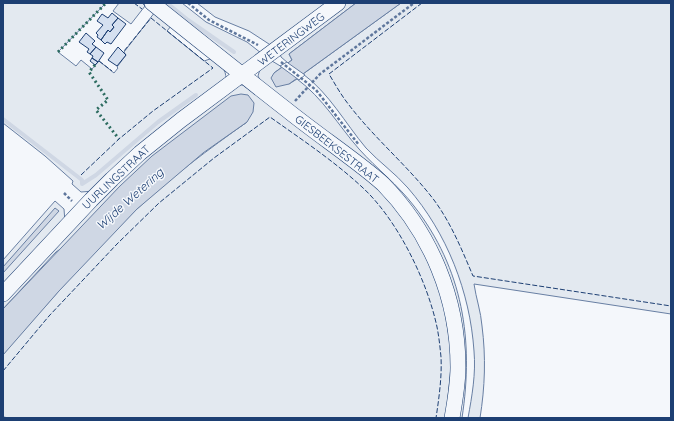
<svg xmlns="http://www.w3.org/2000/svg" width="674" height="421" font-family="Quicksand,sans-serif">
<rect width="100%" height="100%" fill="#f4f7fb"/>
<path fill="#e3e9f0" stroke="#687fa3" d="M3 3H106L58 52 76 66 81 60 92 69 99 61 114 73 118 68 117 67 126 55 124 52 155 12 171 26 167 31 204 61 213 58C221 65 226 69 226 79L94 191 81 192 72 184 73 181 45 156 3 123Z
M119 3H142L145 6 131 24 113 11Z
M159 3H182L206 22 247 42 261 53 242 66Z
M197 3H330L272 46 249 31 215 17Z
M345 3H356L289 54 292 60 288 63 281 57 280 53Z
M401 3H671V314L474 284C476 298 481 312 482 326 486 357 485 387 480 418H468C472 396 476 374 474 351 470 292 447 233 408 188 395 173 379 162 366 148 345 123 329 93 303 74Z
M272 61 282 67 274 73 289 84 297 79C323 98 338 125 359 149 377 169 398 185 414 206 463 269 474 340 462 418H458L462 357 418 219 260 80 258 76 260 69Z
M238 85H243L369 179 401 214 426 253 443 298 452 356 446 418H3V355L9 347C51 300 92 252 137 209 171 177 209 149 247 122L56 252 3 309V299L143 155Z
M55 201 64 209 65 222 3 288V260Z"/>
<path fill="#cfd7e4" stroke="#687fa3" d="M356 3H401L289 84 276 87 271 78 274 73 292 60 289 54Z
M241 94 248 95 254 103 253 112 247 122 203 153 137 209 59 291 3 355V309L120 186 152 156 231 96Z
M55 208 59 211 3 273V267Z"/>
<path fill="#f4f7fb" stroke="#687fa3" d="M287 62 288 63 305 75 299 80 280 66Z"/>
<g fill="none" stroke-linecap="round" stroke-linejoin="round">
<path stroke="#cfd7e4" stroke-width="4" d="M167 3 188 20 234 52
M3 119 82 180V184L96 175 158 122 196 95"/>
</g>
<path fill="#d5e0f0" stroke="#1d3f73" d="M112 13 118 18 112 25 114 27 110 32 108 30 101 40 97 37 98 35 96 33 103 25 97 21 102 14 108 18Z
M118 18 126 24 111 44 107 42 105 44 101 40 108 30 110 32 114 27 112 25Z
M86 33 95 41 92 44 96 47 90 54 87 52 89 49 79 42Z
M96 47 104 53 98 62 92 58 93 56 90 54Z
M118 47 126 55 117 66 108 60Z
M92 58 98 62 95 65 90 61Z"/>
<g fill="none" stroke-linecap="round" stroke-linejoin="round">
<g stroke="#1d3f73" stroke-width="16">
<path id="minor" d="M152 3C197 39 242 75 287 110 307 126 328 141 348 156 360 165 372 174 383 184 431 233 458 299 458 367 458 384 455 401 452 418
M3 294 91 200 112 179 140 153 181 120 338 3"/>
</g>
<path stroke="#5e769c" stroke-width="2.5" stroke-dasharray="3 2" stroke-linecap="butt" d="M188 3 209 20 258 45
M281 62 316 90 359 145
M295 101 320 74 414 3
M64 193 72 201"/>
<use href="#minor" stroke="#f4f7fb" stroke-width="15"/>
<path stroke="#2c6c60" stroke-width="3" stroke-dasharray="2 3" stroke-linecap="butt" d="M58 52 106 3
M95 65 89 72 108 100 96 110 119 139"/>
<path stroke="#1d3f73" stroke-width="1" stroke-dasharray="5 2" stroke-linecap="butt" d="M134 3 142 9
M422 3 329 74C335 84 341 95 349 105 375 139 408 166 434 200 451 223 462 250 473 276L671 306
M99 61 112 71
M81 175 119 139 153 111 213 68 151 18 124 51
M3 371 49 316 117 244 159 203 214 158 270 117C301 139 334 161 362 187 397 219 427 280 437 327 439 337 440 347 441 357 442 377 439 398 436 418
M3 417 9 418"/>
</g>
<g text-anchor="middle" stroke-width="3" stroke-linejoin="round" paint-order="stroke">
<g font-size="11" fill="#1d3f73" stroke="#f4f7fb">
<text transform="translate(291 39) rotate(-37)" y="4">WETERINGWEG</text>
<text transform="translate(337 149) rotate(38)" y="4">GIESBEEKSESTRAAT</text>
<text transform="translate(116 177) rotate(-43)" y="4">UURLINGSTRAAT</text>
</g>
<g font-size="12" font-style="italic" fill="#1d3f73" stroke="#f4f7fb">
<text transform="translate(130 199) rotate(-42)" y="4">Wijde Wetering</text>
</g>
</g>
<rect width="674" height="421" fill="none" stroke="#1d3f73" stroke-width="8"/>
</svg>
